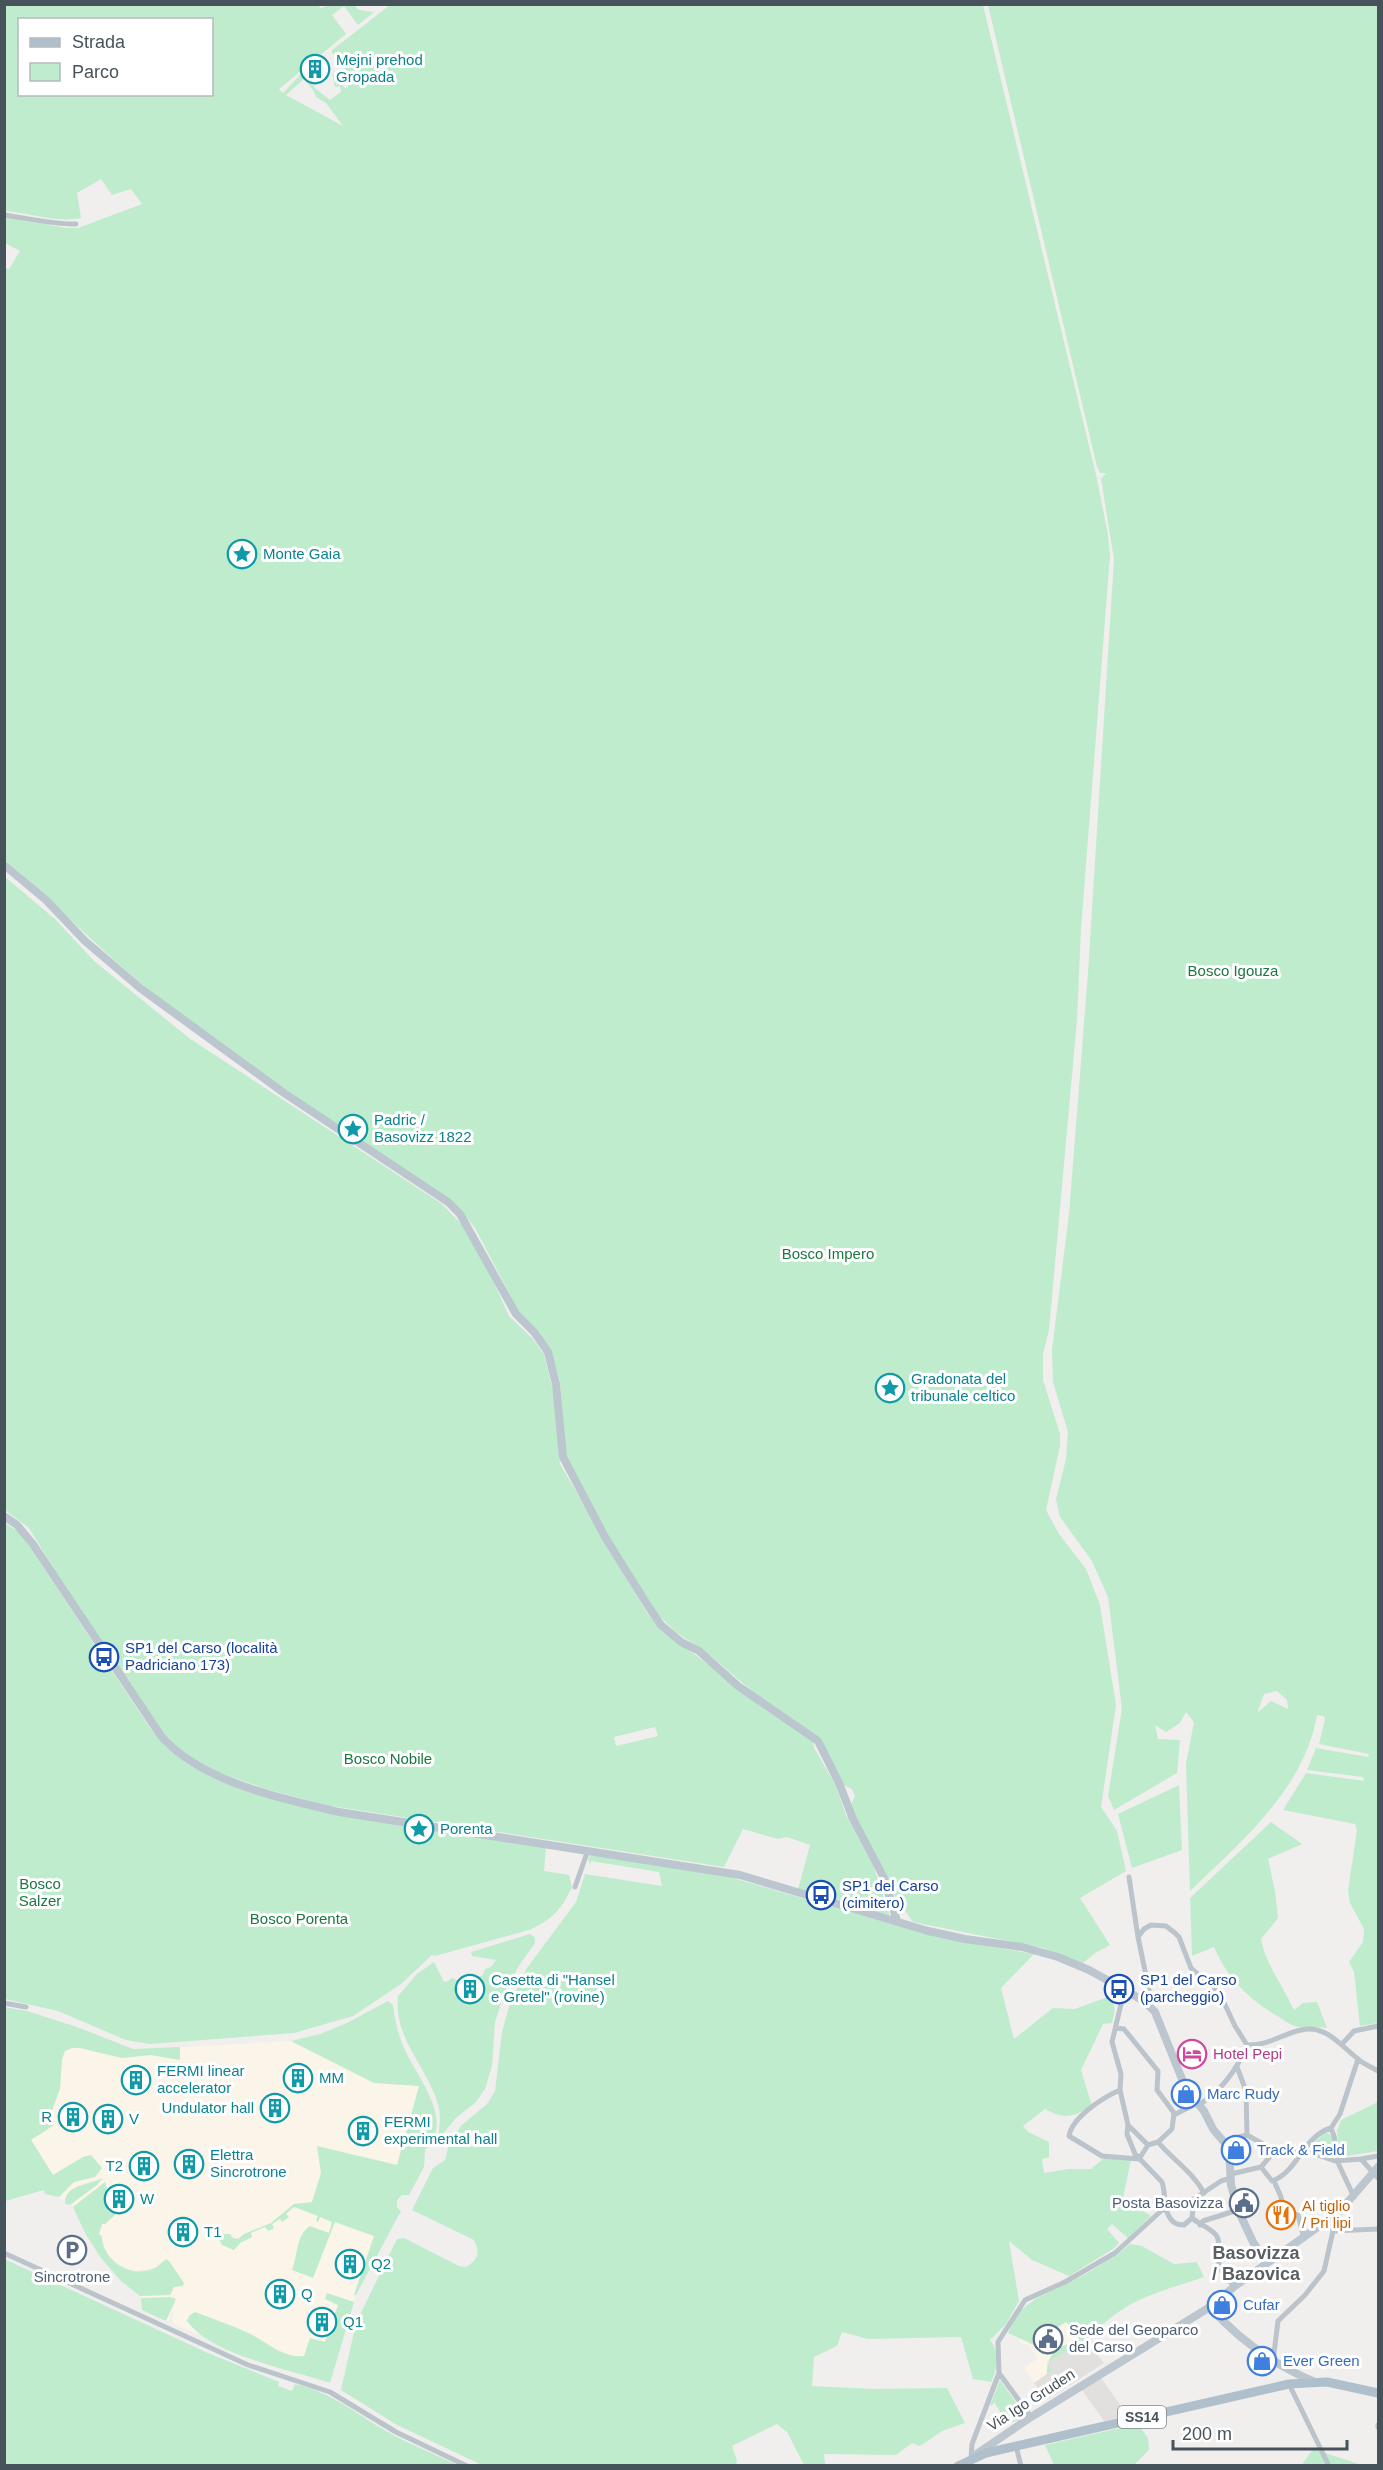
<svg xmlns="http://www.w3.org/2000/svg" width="1383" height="2470" font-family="Arial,sans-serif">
<rect width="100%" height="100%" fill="#f1eeee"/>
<path fill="#fbf4e8" d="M291 2041 374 2083 420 2086 397 2165 317 2147 321 2173 312 2202 301 2205 374 2236 354 2294 356 2295 354 2302 327 2293 338 2305 325 2342 304 2356 295 2357 276 2349 248 2332 196 2313 193 2328 200 2335 172 2323H174L172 2320 174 2308 168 2321H166L175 2298H141L140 2296 170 2295 174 2270 163 2261 154 2268 134 2271 117 2264 109 2256 102 2245V2236L99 2234 102 2224 115 2215 105 2183 73 2207 70 2205 97 2185 102 2178 77 2186 64 2201 59 2197 74 2182 95 2177 101 2172 91 2155 83 2157 53 2175 31 2139 54 2125 51 2113 60 2089 62 2059 65 2051 72 2048H80L122 2058 151 2055 180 2060V2047Z
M1066 2316 1085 2339 1052 2371 1034 2383 1024 2368 1038 2358 1027 2344H1021L1019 2341 1021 2338Z"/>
<path fill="#e2dfdf" d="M1085 2339 1104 2363 1047 2400 1034 2383 1051 2371 1047 2363Z
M1101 2378 1128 2416 1104 2421 1082 2390Z"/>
<path fill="#bfeccd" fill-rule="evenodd" d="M316 4 321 8 330 5 353 4 359 10 374 12 358 25 344 6 332 15 346 34 279 89 283 93 303 72 316 89 330 100 341 92 340 86 335 87 332 73 346 89 353 79 331 51 390 5H983L1097 479 1108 535 1110 556 1081 929 1077 1020 1049 1330 1043 1354V1380L1060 1434V1446L1046 1510 1059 1534 1086 1569 1100 1605 1116 1705 1101 1807 1117 1831 1126 1871 1080 1898 1110 1945 1095 1953 1083 1963 1043 1948 913 1922 889 1888 850 1807 855 1796 852 1789 841 1784 821 1740 752 1691 711 1656 676 1632 654 1611 612 1544 566 1456 560 1381 550 1350 519 1312 475 1228 460 1209 445 1196C361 1139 275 1085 193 1025 125 975 68 915 5 860L4 268 9 269 20 251 5 243V217L67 228H78L142 204 131 189 112 195 101 179 77 193 81 218C55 223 31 213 5 211V5ZM20 20H212V94H20ZM304 79 313 90 316 97 326 103 343 126 286 95Z
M988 5H1378V2023L1360 2026 1354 1972 1349 1962 1363 1942 1364 1929 1350 1903 1348 1891 1357 1830 1355 1824 1283 1810 1306 1773 1364 1781 1363 1777 1307 1770 1316 1748 1368 1757 1369 1754 1319 1744 1325 1719 1324 1716 1317 1715C1305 1788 1241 1842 1190 1891L1186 1764 1194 1722 1186 1712 1180 1723 1166 1732 1155 1725 1158 1739 1180 1740 1177 1773 1114 1810 1108 1796 1122 1709 1108 1597 1092 1561 1060 1517 1056 1499 1066 1459 1068 1432 1053 1382 1052 1350 1069 1214 1088 973 1114 559 1101 479 1106 473H1100L1097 467ZM1277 1691 1287 1700 1288 1709 1271 1701 1257 1713 1264 1694Z
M4 876 56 920 94 961 189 1038 442 1204 464 1227 486 1265 509 1316 532 1338 544 1354 555 1399 560 1464 647 1613 662 1631 813 1740 814 1748 835 1784 846 1815 873 1865 890 1916 798 1889 810 1845 787 1837 778 1839 743 1829 724 1867 325 1805 266 1789 220 1773 195 1760 172 1743 160 1729 66 1589 29 1528 5 1510ZM655 1727 658 1736 616 1746 614 1737Z
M4 1522 20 1533 31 1549 152 1731 165 1746 189 1765 216 1778 363 1819 546 1847 544 1871 569 1875 572 1887C561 1910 553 1919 529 1930L435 1956 432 1955 401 1984 353 2016 294 2033 150 2044 126 2040 58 2011 5 1999Z
M1179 1785 1182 1850 1132 1868 1118 1814Z
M1271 1822 1302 1844 1268 1859 1275 1891 1278 1918 1261 1939C1266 1965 1283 1986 1294 2010L1303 2003 1317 2002 1327 2028C1318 2026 1302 2029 1295 2026 1289 2024 1284 2020 1279 2017 1249 2000 1227 1978 1214 1947L1192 1956 1190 1898Z
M592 1855 726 1876 936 1937 1034 1954 1001 1988 1014 2039 1053 2008 1075 2009 1110 1996 1115 2009 1112 2023 1103 2024 1081 2070 1092 2106C1073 2117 1065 2120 1045 2109L1023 2126 1028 2132 1049 2142V2157L1042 2159 1044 2173 1068 2169H1091L1104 2158 1131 2160 1123 2198 1151 2216 1128 2238 1112 2224 1107 2229 1119 2243 1113 2249 1069 2276 1032 2260 1009 2241 1019 2301 1006 2324 990 2340C1000 2352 998 2368 991 2382L973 2379 961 2337 868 2339 842 2332 837 2346 814 2357 812 2386 873 2389 947 2388 965 2423 942 2431 920 2446 912 2443 896 2455 824 2454 825 2465H804L787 2432 777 2424 732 2446 737 2461 736 2465H482L397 2425 341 2390 356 2323 397 2239 404 2238 459 2266 466 2267C479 2259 480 2253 474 2240L412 2210 433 2168 445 2160 450 2140 462 2125 487 2104 495 2091 502 2032 510 2003 527 1968 576 1902 585 1874 662 1886 659 1872 591 1861 590 1865 588 1858Z
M530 1934 535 1938V1943L520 1964 505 1991 495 2022 492 2066 485 2089 476 2102 456 2118 438 2140C439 2129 441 2118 439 2108 429 2068 393 2039 398 1996L417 1974 434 1962 444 1982 448 1981 452 1978 461 1982H471L476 1977 482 1976 485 1969 491 1967 496 1960 472 1956 471 1952Z
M388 2001 393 2005C395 2020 398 2035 405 2050 417 2077 456 2122 425 2150L424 2167 409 2195H402L397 2200V2207L401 2211 356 2295H354L374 2236 335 2222 313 2278 292 2270C298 2255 296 2235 310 2226L329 2233 332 2222 320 2217 318 2222 316 2220 318 2216 294 2207 286 2214 289 2217 282 2222 280 2219 272 2224 274 2228 268 2231 265 2227 251 2233 252 2237 240 2243 234 2250 222 2245 219 2239 220 2234H230L233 2238 238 2239 244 2234 271 2223 294 2204 312 2202 321 2173 317 2146 397 2165 419 2086 374 2083 291 2041 320 2034 347 2023Z
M4 2007 27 2011 77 2027 133 2049 180 2047V2060L151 2055 122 2058 80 2048H72L65 2051 62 2059 60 2089 51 2113 54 2125 31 2140 53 2175 83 2157 91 2155 102 2168 95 2177 74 2182 59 2197 45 2194 44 2190 5 2201Z
M1378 2102V2151L1340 2157 1337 2131 1341 2120Z
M1326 2132 1333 2137 1334 2155 1310 2148 1311 2145Z
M103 2178 97 2185 70 2205 65 2204C64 2184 90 2185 103 2178Z
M105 2182 115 2215 105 2224H102L99 2234 102 2236C102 2260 131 2280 155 2268 159 2266 162 2262 166 2259L169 2261 184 2283 183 2286 174 2287 170 2295 140 2296 121 2281 101 2258 85 2233 73 2207Z
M1130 2244 1142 2246 1174 2264 1197 2262 1204 2277C1154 2294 1123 2299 1087 2341L1085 2340 1047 2363 1052 2371 1047 2375C1046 2355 1058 2345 1076 2342L1079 2336 1066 2322 1044 2336 1043 2340 1046 2347 1053 2349 1048 2355 1042 2354 1034 2345 1008 2333 1019 2312 1026 2306 1037 2298 1084 2275 1118 2254Z
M4 2259 208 2353 279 2382 278 2386 292 2391 295 2384C331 2392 355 2413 386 2431 409 2444 434 2454 458 2465H5Z
M327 2293 354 2302 330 2383C290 2369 212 2356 187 2321L189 2316 195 2312C213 2319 231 2325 248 2333 266 2341 283 2359 304 2356L310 2338 325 2342 338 2305 325 2299Z
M170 2297 176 2299 166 2321 142 2310 141 2298Z
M1000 2380 1024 2414 1016 2421 1009 2423 1004 2419 1001 2420 1003 2416 994 2402 992 2406 990 2405Z
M1138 2424 1148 2438 1149 2450 1134 2465H1054L1045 2445Z
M1313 2449 1362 2465 1301 2466Z"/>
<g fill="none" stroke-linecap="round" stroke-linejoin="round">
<path stroke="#bac4ca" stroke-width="5" d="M4 215C27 218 55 225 76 224
M1129 1877 1138 1937 1149 1990 1145 2002
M575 1887 588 1850
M1138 1937 1144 1929 1151 1925 1166 1926 1175 1933 1179 1937 1191 1968 1220 1994 1235 2026 1247 2045C1237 2070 1222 2090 1199 2105
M1127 1991 1122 2000 1112 2042 1121 2074 1120 2090 1128 2125 1127 2134 1135 2154 1162 2182C1167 2196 1161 2225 1184 2225L1192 2218C1199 2224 1210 2228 1216 2235 1225 2246 1207 2266 1235 2286
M4 2003 26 2007
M1116 2028 1124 2029 1158 2071 1157 2090 1174 2113 1172 2129 1158 2142 1148 2145 1139 2159
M1342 2044 1354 2031 1378 2026
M1247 2045C1268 2046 1282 2034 1301 2030 1326 2024 1341 2046 1358 2059 1363 2064 1372 2067 1378 2071
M1237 2067 1246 2091 1247 2135 1277 2152 1292 2153 1303 2150 1335 2161 1361 2159 1378 2178
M1120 2090C1104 2097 1072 2117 1069 2136L1102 2156 1139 2159
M1174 2115 1197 2103
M1128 2125 1148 2145
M1158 2142C1173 2160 1193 2172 1204 2193
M1227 2144 1239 2137 1247 2135
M1361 2159 1378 2156
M1261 2167 1272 2181C1298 2172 1303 2136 1331 2128
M1231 2174 1261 2167 1274 2152
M1274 2181 1281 2197 1283 2210 1298 2215 1304 2238
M1354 2197 1339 2165 1334 2136 1331 2128 1340 2114 1358 2059
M1192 2218 1194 2199
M1200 2225 1203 2221 1238 2210
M1333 2231 1378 2229
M4 2253 248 2365 330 2392 396 2432 467 2466
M1273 2361 1278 2321 1305 2295 1324 2271 1333 2231 1328 2221
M999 2373 1031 2417
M1289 2384 1329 2466
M1378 2427V2425
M1016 2446 1021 2466
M971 2458 972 2444 999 2373 998 2342 1025 2300 1065 2282 1115 2253 1161 2211 1181 2201 1194 2199 1221 2181 1231 2178"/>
<path stroke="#bbc6cf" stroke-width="8" d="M4 865 46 900 85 941 140 988 284 1093 448 1202 460 1214 516 1314 534 1332 548 1352 556 1384 563 1457 605 1537 650 1609 661 1625 681 1642 699 1651 738 1686 818 1741 839 1783 853 1819 884 1878 897 1921
M4 1516 17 1525 32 1543 161 1736C200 1781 281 1799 339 1812L740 1875 928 1931 965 1939 1022 1947 1058 1957 1089 1970 1127 1991 1145 2002 1155 2012 1186 2089 1204 2111 1213 2129 1229 2148 1231 2185 1238 2210 1253 2242 1267 2263
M1210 2307C1239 2340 1275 2365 1315 2382
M975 2455 1031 2417 1210 2307 1235 2286 1339 2212 1378 2167"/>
<path stroke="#afc0cc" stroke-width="9" d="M958 2466 986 2453 1289 2384 1327 2382 1378 2393"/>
</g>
<defs>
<g id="building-ring" transform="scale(1.5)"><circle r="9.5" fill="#fff" stroke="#0f9aa8" stroke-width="1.5"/><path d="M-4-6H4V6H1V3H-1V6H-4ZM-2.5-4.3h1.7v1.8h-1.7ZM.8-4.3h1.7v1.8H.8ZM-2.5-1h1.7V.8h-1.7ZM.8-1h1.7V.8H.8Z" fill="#0f9aa8"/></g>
<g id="sight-ring" transform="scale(1.5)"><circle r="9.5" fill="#fff" stroke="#0f9aa8" stroke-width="1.5"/><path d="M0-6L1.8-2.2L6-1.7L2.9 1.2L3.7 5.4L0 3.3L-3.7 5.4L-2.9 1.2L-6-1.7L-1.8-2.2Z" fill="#0f9aa8"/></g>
<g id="bus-ring" transform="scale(1.5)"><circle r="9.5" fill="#fff" stroke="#1a4fb4" stroke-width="1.5"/><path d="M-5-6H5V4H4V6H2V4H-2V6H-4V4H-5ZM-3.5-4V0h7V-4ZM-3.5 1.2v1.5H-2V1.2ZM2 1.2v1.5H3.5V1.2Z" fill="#1a4fb4"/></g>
<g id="hotel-ring" transform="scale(1.5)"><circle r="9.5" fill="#fff" stroke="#d1479c" stroke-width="1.5"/><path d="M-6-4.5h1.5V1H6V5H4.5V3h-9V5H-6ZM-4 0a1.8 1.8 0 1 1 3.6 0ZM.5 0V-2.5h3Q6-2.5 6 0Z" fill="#d1479c"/></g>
<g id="shop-ring" transform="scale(1.5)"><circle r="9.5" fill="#fff" stroke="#3f7fe0" stroke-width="1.5"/><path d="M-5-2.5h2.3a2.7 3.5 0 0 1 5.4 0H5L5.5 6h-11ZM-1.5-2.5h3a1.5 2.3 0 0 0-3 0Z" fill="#3f7fe0"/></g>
<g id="civic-ring" transform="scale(1.5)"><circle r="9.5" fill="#fff" stroke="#5c6f8a" stroke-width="1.5"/><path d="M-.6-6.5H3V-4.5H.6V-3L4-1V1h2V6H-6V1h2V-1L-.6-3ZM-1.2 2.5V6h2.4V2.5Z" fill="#5c6f8a"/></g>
<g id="restaurant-ring" transform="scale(1.5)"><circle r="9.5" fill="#fff" stroke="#e8710a" stroke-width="1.5"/><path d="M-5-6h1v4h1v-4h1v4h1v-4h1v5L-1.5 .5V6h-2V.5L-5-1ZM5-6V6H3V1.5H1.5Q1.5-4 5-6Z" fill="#e8710a"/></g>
<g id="parking-ring" transform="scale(1.5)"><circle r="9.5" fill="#fff" stroke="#5c6f8a" stroke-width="1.5"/><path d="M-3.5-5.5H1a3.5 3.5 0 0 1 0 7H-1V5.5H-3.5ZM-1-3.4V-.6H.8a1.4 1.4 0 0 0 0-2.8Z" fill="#5c6f8a"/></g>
</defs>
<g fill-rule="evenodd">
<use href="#building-ring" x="315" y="69"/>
<use href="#sight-ring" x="242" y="554"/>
<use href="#sight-ring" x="353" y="1129"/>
<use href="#sight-ring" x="890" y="1388"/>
<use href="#bus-ring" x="104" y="1657"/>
<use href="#sight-ring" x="419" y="1829"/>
<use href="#bus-ring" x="821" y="1895"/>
<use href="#building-ring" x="470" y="1989"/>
<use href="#bus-ring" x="1119" y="1989"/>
<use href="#hotel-ring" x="1192" y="2054"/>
<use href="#building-ring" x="298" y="2078"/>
<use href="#building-ring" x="136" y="2080"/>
<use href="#shop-ring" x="1186" y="2094"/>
<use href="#building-ring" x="275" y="2108"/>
<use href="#building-ring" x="73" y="2117"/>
<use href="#building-ring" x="108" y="2119"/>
<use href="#building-ring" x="363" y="2131"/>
<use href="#shop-ring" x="1236" y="2150"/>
<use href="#building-ring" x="189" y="2164"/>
<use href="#building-ring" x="144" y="2166"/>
<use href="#building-ring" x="119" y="2199"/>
<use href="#civic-ring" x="1244" y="2203"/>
<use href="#restaurant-ring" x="1281" y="2215"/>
<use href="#building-ring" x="183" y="2232"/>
<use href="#parking-ring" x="72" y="2250"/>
<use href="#building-ring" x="350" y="2264"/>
<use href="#building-ring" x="280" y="2294"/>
<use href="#shop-ring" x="1222" y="2305"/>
<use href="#building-ring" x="322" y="2322"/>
<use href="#civic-ring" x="1048" y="2339"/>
<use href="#shop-ring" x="1262" y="2361"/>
</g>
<g text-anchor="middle" stroke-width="6" stroke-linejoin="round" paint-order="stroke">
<rect fill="#fff" stroke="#7e878c" stroke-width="1.5" x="1118" y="2406" width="48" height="22" rx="4.5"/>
<g font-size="14" font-weight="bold" fill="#47535a">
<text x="1142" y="2422">SS14</text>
</g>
<g font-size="15" fill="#0d838f" stroke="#fff" text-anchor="start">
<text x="336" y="65">Mejni prehod<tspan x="336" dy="17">Gropada</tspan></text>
<text x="263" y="559">Monte Gaia</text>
<text x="374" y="1125">Padric /<tspan x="374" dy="17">Basovizz 1822</tspan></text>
<text x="911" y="1384">Gradonata del<tspan x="911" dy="17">tribunale celtico</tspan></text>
<text x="440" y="1834">Porenta</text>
<text x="491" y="1985">Casetta di "Hansel<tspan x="491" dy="17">e Gretel" (rovine)</tspan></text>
<text x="157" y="2076">FERMI linear<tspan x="157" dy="17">accelerator</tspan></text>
<text x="319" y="2083">MM</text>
<text x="254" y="2113" text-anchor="end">Undulator hall</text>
<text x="52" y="2122" text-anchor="end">R</text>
<text x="129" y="2124">V</text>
<text x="384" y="2127">FERMI<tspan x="384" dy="17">experimental hall</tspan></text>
<text x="210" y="2160">Elettra<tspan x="210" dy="17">Sincrotrone</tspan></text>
<text x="123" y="2171" text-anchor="end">T2</text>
<text x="140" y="2204">W</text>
<text x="204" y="2237">T1</text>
<text x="371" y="2269">Q2</text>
<text x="301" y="2299">Q</text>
<text x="343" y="2327">Q1</text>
</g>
<g font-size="15" fill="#1c7842" stroke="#fff">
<text x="1233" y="976">Bosco Igouza</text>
<text x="828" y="1259">Bosco Impero</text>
<text x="388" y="1764">Bosco Nobile</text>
<text x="40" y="1889">Bosco<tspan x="40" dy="17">Salzer</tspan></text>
<text x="299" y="1924">Bosco Porenta</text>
</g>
<g font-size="15" fill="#164399" stroke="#fff" text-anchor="start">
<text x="125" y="1653">SP1 del Carso (località<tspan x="125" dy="17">Padriciano 173)</tspan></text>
<text x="842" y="1891">SP1 del Carso<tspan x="842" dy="17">(cimitero)</tspan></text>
<text x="1140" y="1985">SP1 del Carso<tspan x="1140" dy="17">(parcheggio)</tspan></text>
</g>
<g font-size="15" fill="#b23c85" stroke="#fff" text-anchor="start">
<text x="1213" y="2059">Hotel Pepi</text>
</g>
<g font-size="15" fill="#366cbe" stroke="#fff" text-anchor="start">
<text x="1207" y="2099">Marc Rudy</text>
<text x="1257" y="2155">Track &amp; Field</text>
<text x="1243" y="2310">Cufar</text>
<text x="1283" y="2366">Ever Green</text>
</g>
<g font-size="15" fill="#4e5e75" stroke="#fff" text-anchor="end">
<text x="1223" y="2208">Posta Basovizza</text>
<text x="72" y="2282" text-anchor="middle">Sincrotrone</text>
<text x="1069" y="2335" text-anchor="start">Sede del Geoparco<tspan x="1069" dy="17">del Carso</tspan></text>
</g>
<g font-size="15" fill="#c56008" stroke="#fff" text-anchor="start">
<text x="1302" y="2211">Al tiglio<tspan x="1302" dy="17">/ Pri lipi</tspan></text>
</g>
<g font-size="15" fill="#47535a" stroke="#fff">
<text transform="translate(1031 2400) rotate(-33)" y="5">Via Igo Gruden</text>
</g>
<g font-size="18" font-weight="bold" fill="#5b5f63" stroke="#fff">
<text x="1256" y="2259">Basovizza<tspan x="1256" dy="21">/ Bazovica</tspan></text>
</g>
</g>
<rect width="1383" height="2470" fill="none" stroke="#47535a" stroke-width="12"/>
<rect x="18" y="18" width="195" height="78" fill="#ffffff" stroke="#b5babd" stroke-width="1.5"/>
<rect x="30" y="38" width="30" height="9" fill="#afc0cc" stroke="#b5babd" stroke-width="1.5"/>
<text x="72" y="48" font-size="18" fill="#47535a">Strada</text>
<rect x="30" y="63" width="30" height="18" fill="#bfeccd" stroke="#b5babd" stroke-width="1.5"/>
<text x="72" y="78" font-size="18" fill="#47535a">Parco</text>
<path d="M1173 2440v9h174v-9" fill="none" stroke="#47535a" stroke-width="3"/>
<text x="1182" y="2440" font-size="18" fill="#47535a" stroke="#ffffff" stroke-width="4.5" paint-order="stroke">200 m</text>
</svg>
